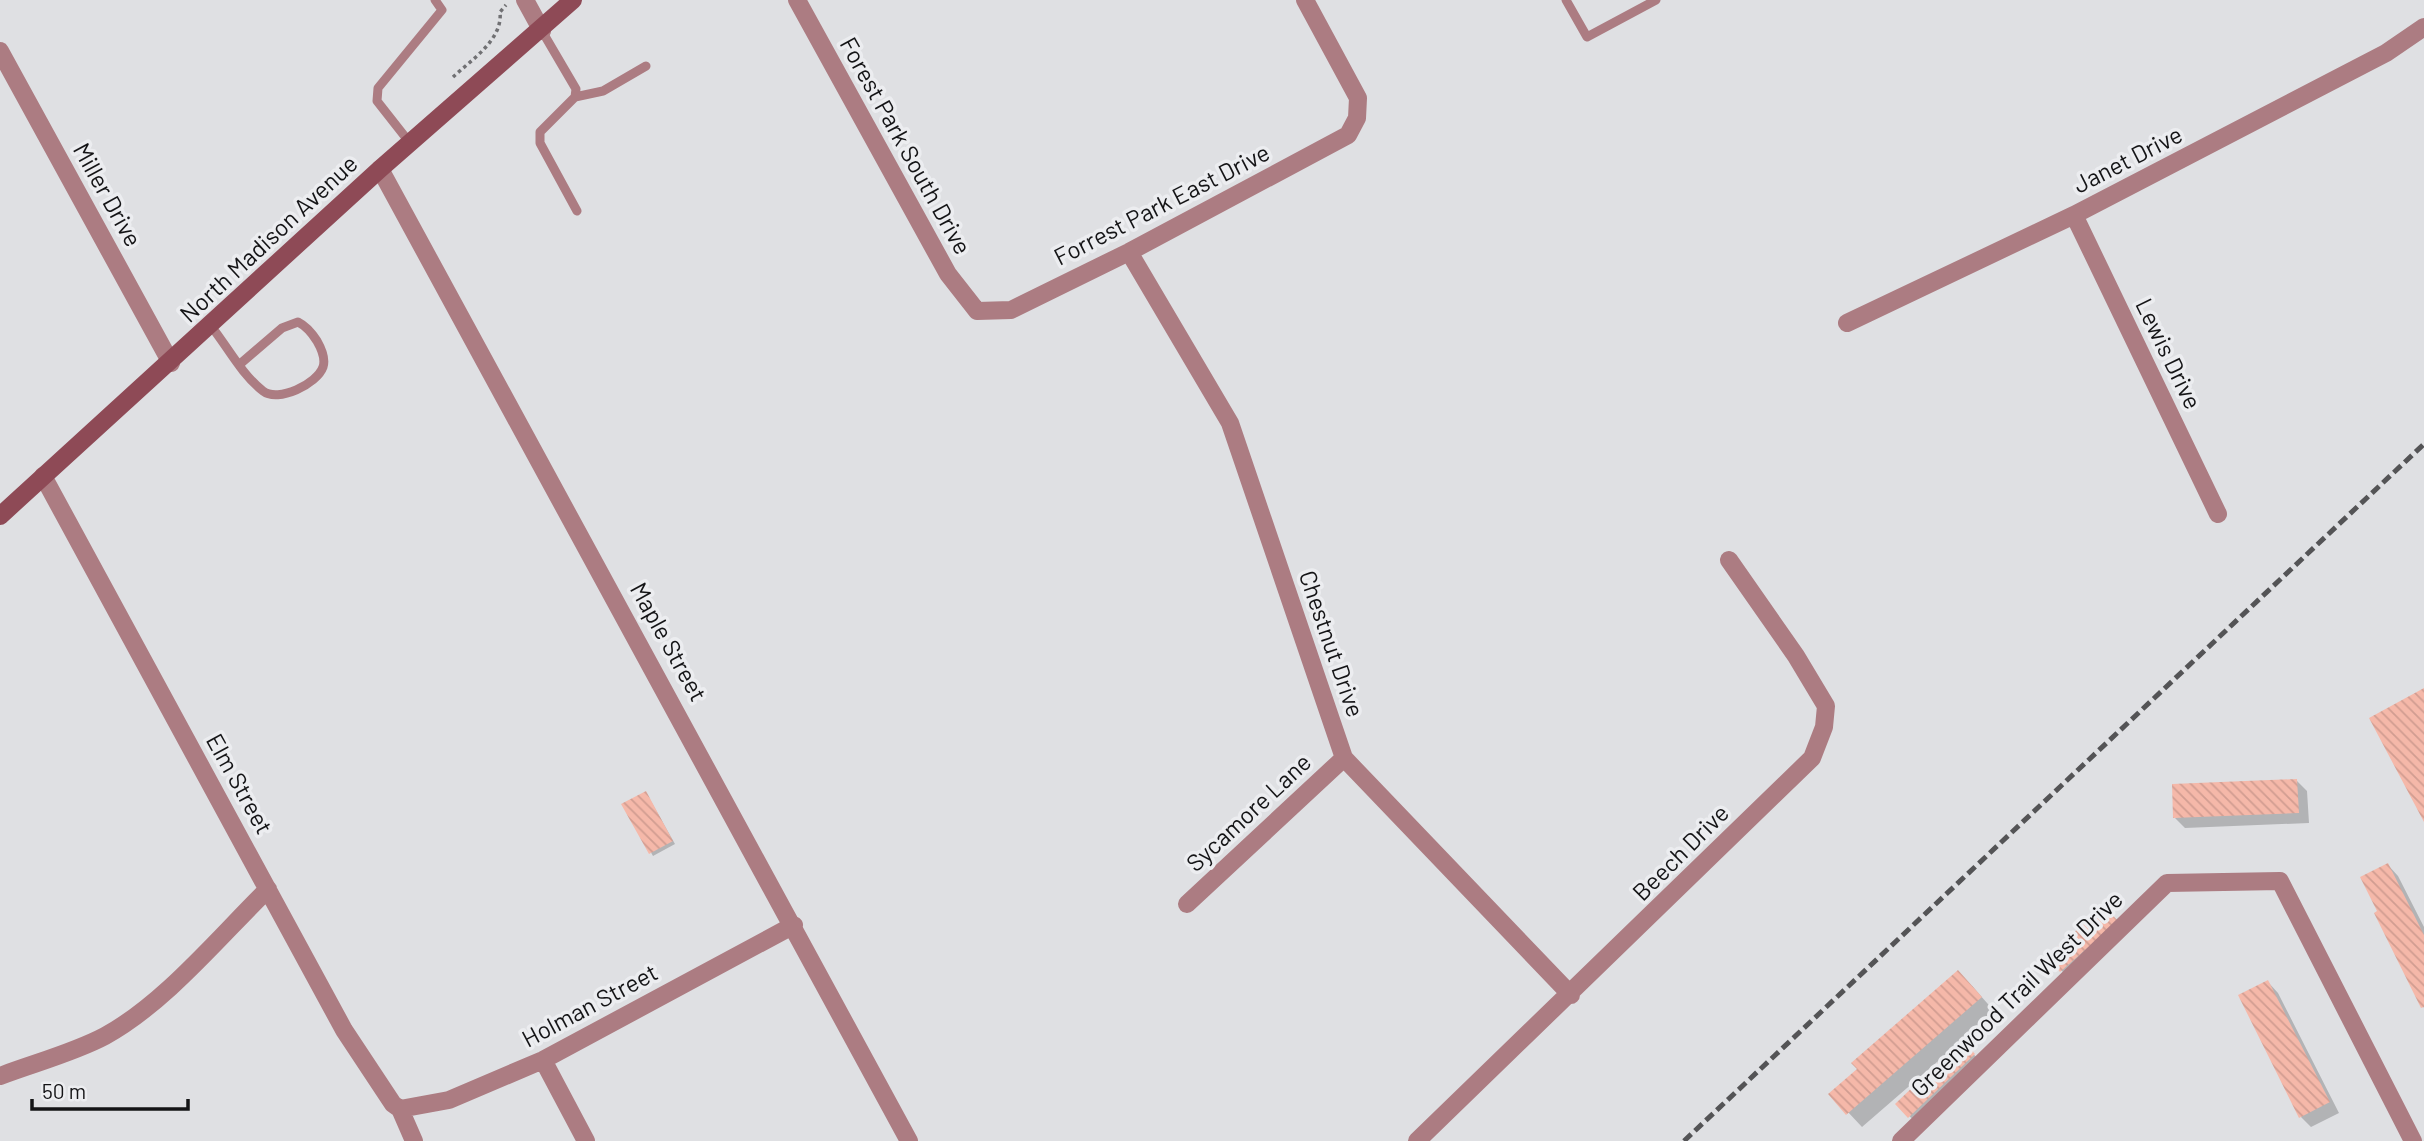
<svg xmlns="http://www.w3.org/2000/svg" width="2424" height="1141" font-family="Barlow,sans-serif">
<defs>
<pattern id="building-back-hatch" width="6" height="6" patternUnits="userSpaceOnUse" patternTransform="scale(1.75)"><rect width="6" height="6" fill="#f5b8a9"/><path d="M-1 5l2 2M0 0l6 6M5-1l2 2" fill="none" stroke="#d19d91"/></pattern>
</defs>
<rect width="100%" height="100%" fill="#dfe0e3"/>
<path fill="#0003" d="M2297 781 2307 791 2309 823 2185 828 2175 818Z
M648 796 675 844 653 856 624 805Z
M2388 865 2398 876 2424 927V1008L2380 912Z
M2111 915 2068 977 2061 970Z
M2268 982 2278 993 2339 1113 2311 1127 2301 1117Z
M1972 986 1995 1012 1961 1041 1981 1062 1916 1123 1898 1104 1939 1065 1937 1062 1862 1127 1831 1094Z"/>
<path fill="url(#building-back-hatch)" d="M2424 688V822L2369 718Z
M2297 779 2299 813 2173 818 2172 784Z
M646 791 673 841 649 854 621 804Z
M2388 863 2424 935V1007L2421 1008 2374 913 2377 911 2360 877Z
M2104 906 2118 921 2060 972 2047 956Z
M1958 970 1982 997 1846 1115 1828 1094 1857 1069 1851 1063Z
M2268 980 2330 1102 2299 1118 2238 995Z
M1962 1040 1975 1054 1908 1118 1895 1104Z"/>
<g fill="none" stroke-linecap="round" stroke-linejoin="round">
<path stroke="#707073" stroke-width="3.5" stroke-dasharray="3.5 3.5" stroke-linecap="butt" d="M453 77C471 60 503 40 500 12L506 5"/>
<path stroke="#ac7c82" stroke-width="9" d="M1566 0 1587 37 1656 0
M542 31 576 89 575 97 540 132V143L577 211
M575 97 603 91 646 66
M410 143 377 101 378 88 442 10 435 0
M211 326C227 346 242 375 263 391 278 403 317 384 323 367 326 358 321 348 317 341 312 333 306 326 298 322L282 328 240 364"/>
<path stroke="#ac7c82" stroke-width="18" d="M797 0 948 274 977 311 1011 310 1129 252 1348 135 1357 118 1358 98 1305 0
M0 51 171 363
M380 169 909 1141
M2074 215 2218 514
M1129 252 1230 423 1344 758 1571 995
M1847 323 2074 215 2386 53 2424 27
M43 476 344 1030 393 1104 400 1109 414 1141
M1187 904 1344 758
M543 1060 586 1141
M0 1076C34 1063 73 1053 105 1036 165 1003 219 937 268 889
M400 1109 449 1100 543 1060 794 925
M1417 1141 1812 758 1824 727 1826 706 1796 656 1729 560
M1901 1141 2167 883 2280 881 2413 1141"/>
<path stroke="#ac7c82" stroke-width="18" d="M525 0 542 31"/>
<path stroke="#8e4a56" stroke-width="18" d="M0 516 380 169 573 0"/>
<path stroke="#545456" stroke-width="5" stroke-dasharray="10 5" stroke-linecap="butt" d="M1684 1141 2424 444"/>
</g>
<g text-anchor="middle" stroke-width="7" stroke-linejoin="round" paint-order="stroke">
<g font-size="24" fill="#141416" stroke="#ecedf0">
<text transform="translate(905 146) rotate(61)" y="8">Forest Park South Drive</text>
<text transform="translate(2128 160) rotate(-27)" y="8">Janet Drive</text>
<text transform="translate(107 195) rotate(61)" y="8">Miller Drive</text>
<text transform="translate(1162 205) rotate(-27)" y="8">Forrest Park East Drive</text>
<text transform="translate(269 239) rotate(-43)" y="8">North Madison Avenue</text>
<text transform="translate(2168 354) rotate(64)" y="8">Lewis Drive</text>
<text transform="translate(668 642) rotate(61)" y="8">Maple Street</text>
<text transform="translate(1331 644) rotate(71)" y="8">Chestnut Drive</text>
<text transform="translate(239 784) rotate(61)" y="8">Elm Street</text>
<text transform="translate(1249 813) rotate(-43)" y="8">Sycamore Lane</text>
<text transform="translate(1681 853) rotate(-45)" y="8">Beech Drive</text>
<text transform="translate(2017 994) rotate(-44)" y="8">Greenwood Trail West Drive</text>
<text transform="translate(590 1006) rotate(-28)" y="8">Holman Street</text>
</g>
</g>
<path d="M32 1099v10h156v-10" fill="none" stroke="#141416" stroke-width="3.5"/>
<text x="42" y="1099" font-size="21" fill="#141416" stroke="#ecedf0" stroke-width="5" paint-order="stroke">50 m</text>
</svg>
